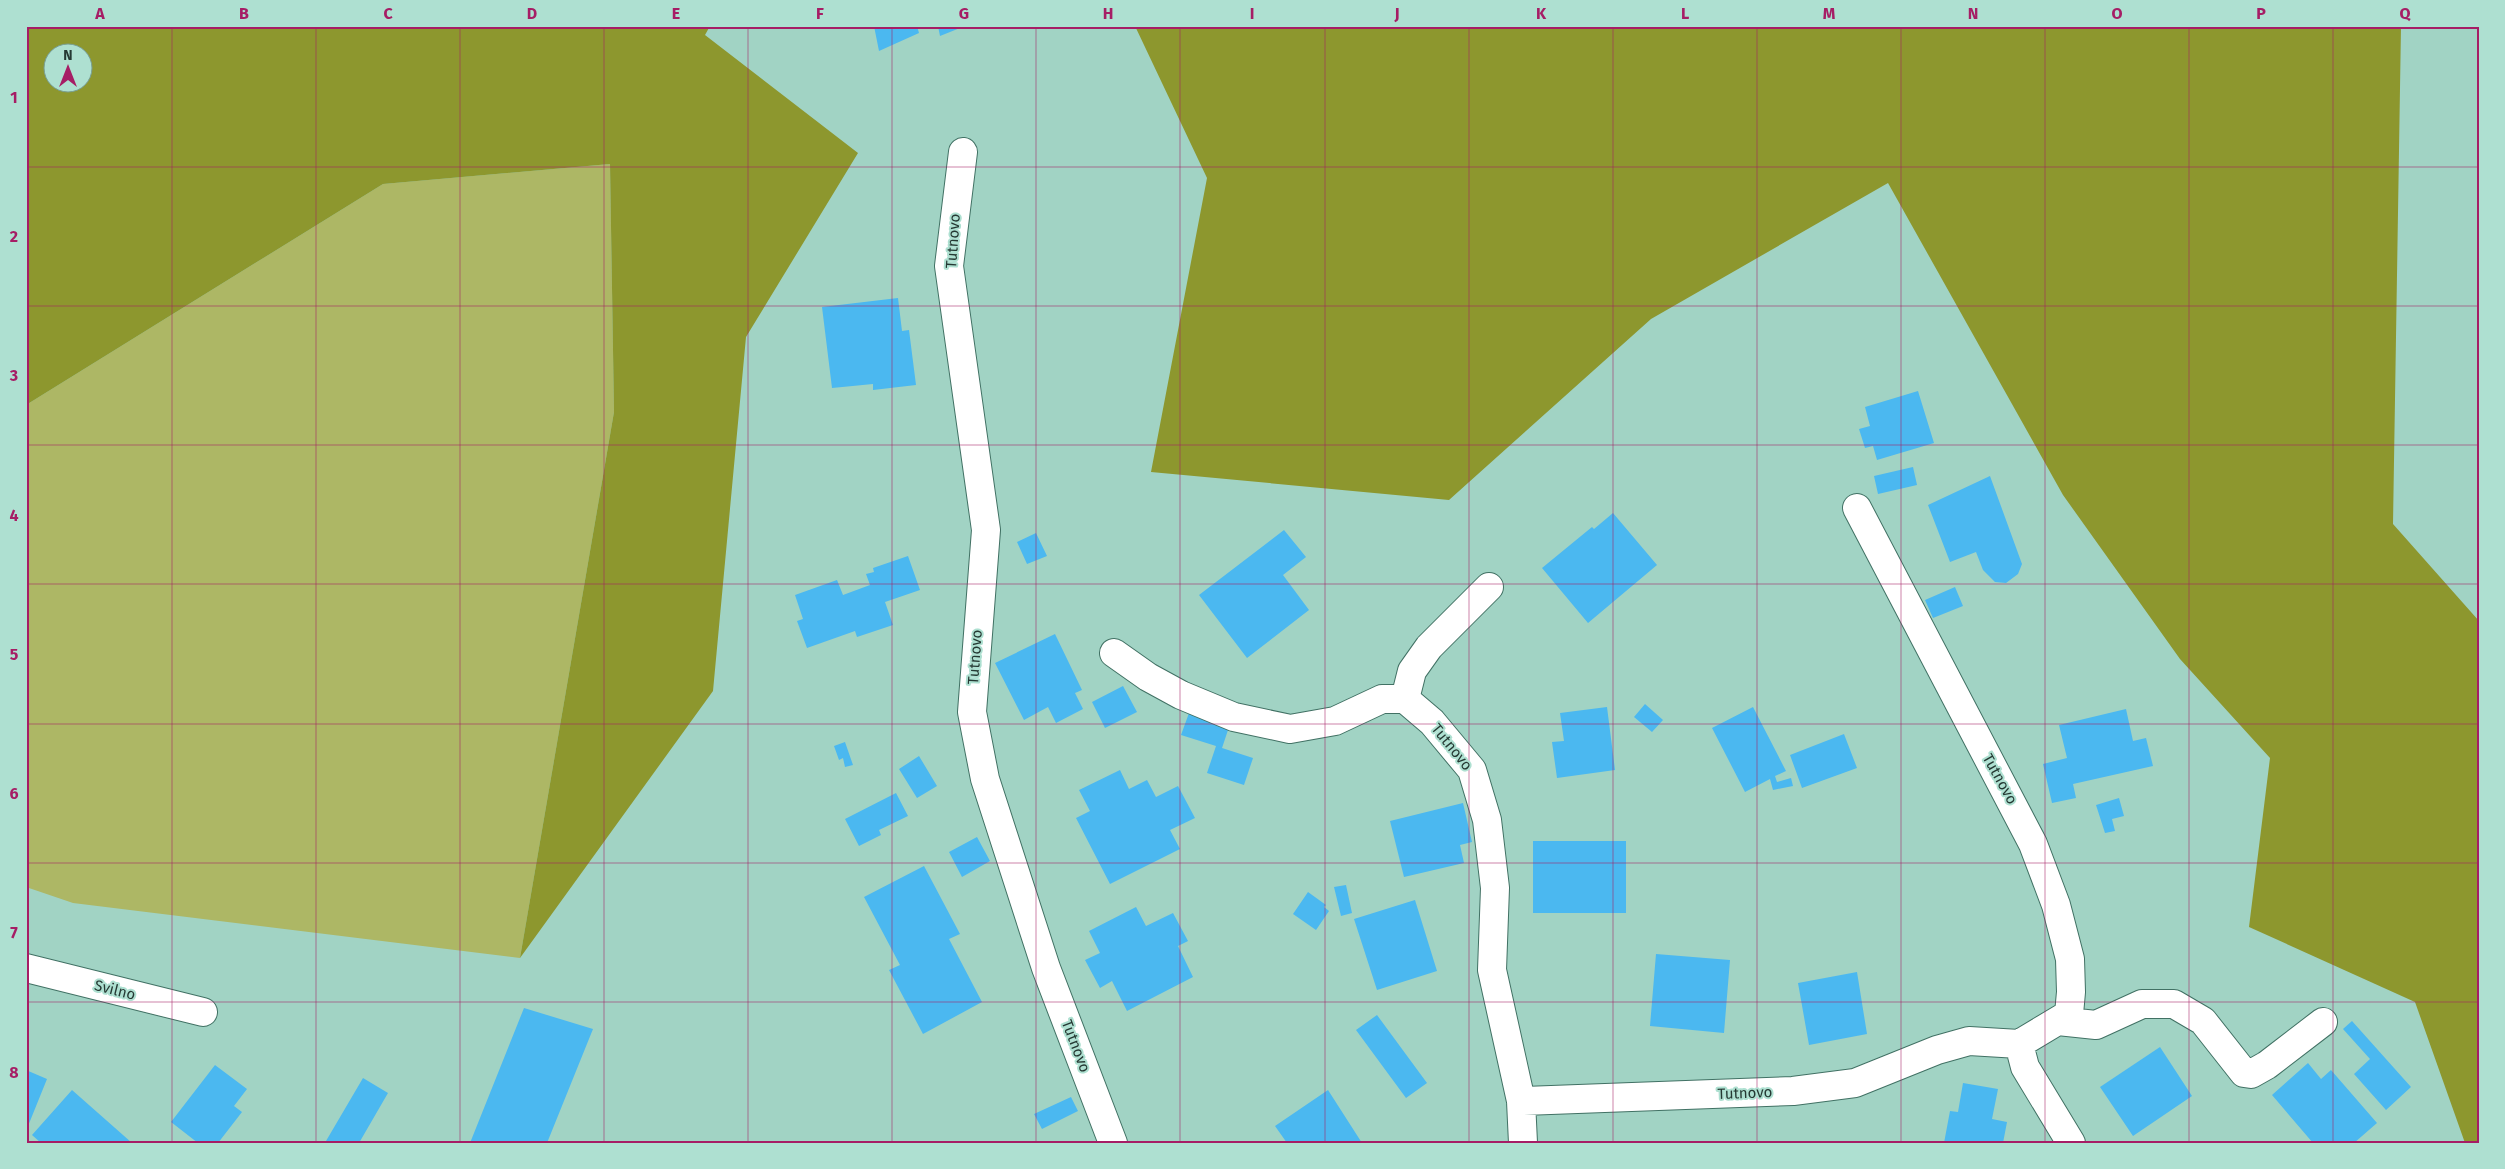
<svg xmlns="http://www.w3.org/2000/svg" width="2505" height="1169" font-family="'Fira Sans',sans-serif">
<rect width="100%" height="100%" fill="#a1d3c4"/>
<path fill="#adb765" d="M610 164 614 412 520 958 73 903 26 887V405L383 184Z"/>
<path fill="#8d972e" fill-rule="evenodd" d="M26 26H710L705 35 858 153 746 337 713 691 520 958 614 412 610 164 383 184 26 405ZM52 52H82V82H52Z
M1135 26H2401L2393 524 2479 621V1143H2465L2415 1002 2249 927 2270 758 2180 659 2063 495 1888 183 1651 319 1449 500 1151 472 1207 178Z"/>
<path fill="#4bb8f0" d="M874 26H917L919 33 879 51Z
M938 26H965L940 36Z
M898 298 902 331 909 330 916 385 873 390V384L832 388 822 307Z
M1918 391 1934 443 1877 460 1873 446 1865 448 1859 429 1870 426 1865 407Z
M1913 467 1917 485 1878 494 1874 476Z
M1990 476 2022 564 2018 574 2006 583 1995 582 1983 570 1976 552 1950 562 1928 505Z
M1613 513 1657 565 1588 623 1542 568 1592 527 1594 529Z
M1284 530 1306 557 1283 575 1309 610 1247 658 1199 595Z
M1036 533 1047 556 1027 564 1017 542Z
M908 556 920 590 885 602 893 625 857 637 855 631 807 648 797 621 803 619 795 595 837 580 843 595 870 585 866 574 874 572 873 568Z
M1955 587 1963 606 1933 618 1925 600Z
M1055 634 1082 690 1075 693 1083 709 1056 723 1048 707 1024 720 995 663Z
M1123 686 1137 712 1105 728 1092 702Z
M1645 704 1663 720 1652 732 1634 717Z
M1607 707 1615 770 1557 778 1552 742 1564 741 1560 713Z
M1753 707 1786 771 1775 776 1777 782 1791 778 1793 786 1773 790 1770 779 1745 792 1712 728Z
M2126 709 2133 741 2146 738 2153 766 2073 784 2076 798 2052 803 2043 764 2067 758 2059 725Z
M1189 713 1229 727 1222 748 1253 758 1244 785 1207 773 1216 746 1181 735Z
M1844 734 1857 768 1802 788 1790 755Z
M845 742 853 765 845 767 843 758 839 760 834 746Z
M919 756 937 786 917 798 899 769Z
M1120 770 1129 789 1147 780 1156 797 1178 786 1195 818 1170 830 1180 849 1110 884 1076 818 1090 811 1079 790Z
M896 793 908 816 879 830 881 835 859 846 845 819Z
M2119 798 2124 816 2112 819 2115 831 2105 833 2096 805Z
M1463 803 1472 842 1460 845 1464 863 1404 877 1390 821Z
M977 837 990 861 962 877 949 852Z
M1533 841H1626V913H1533Z
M924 866 960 934 949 939 982 1002 923 1034 889 970 900 965 864 897Z
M1346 885 1352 913 1341 916 1334 887Z
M1308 892 1326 905 1324 907 1329 911 1316 930 1293 914Z
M1415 900 1437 971 1377 990 1354 919Z
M1136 907 1146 926 1173 913 1188 941 1178 946 1193 977 1127 1011 1112 981 1100 988 1085 960 1100 953 1089 931Z
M1656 954 1730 960 1724 1033 1650 1026Z
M1857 972 1867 1034 1809 1045 1798 983Z
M524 1008 593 1029 547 1143H470Z
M1377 1015 1427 1083 1406 1098 1356 1030Z
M2352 1021 2411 1087 2386 1110 2354 1074 2370 1059 2343 1029Z
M2160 1047 2192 1096 2133 1136 2100 1087Z
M2308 1063 2321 1079 2331 1070 2377 1123 2354 1143H2313L2272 1095Z
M215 1065 247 1089 234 1106 242 1112 218 1143H198L171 1122Z
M26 1070 47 1079 26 1131Z
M363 1078 388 1093 359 1143H329L326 1141Z
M1963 1083 1998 1089 1992 1119 2007 1122 2003 1143H1944L1950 1111 1958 1112Z
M72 1090 123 1135 132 1143H41L32 1135Z
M1328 1090 1362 1143H1287L1275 1126Z
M1071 1097 1078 1111 1042 1129 1034 1114Z"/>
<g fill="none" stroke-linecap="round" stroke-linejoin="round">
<g stroke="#417164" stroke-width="30">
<path id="minor" d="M963 152 949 266 986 530 972 712 985 779 1046 968 1113 1143
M1114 653 1148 677 1181 695 1234 717 1290 729 1335 721 1382 699H1405L1432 722 1472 770 1487 820 1495 888 1492 970 1521 1101 1523 1143
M1405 699 1412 671 1429 647 1489 587
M26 968 203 1012
M2058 1021 2096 1025 2142 1004H2174L2203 1021 2244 1073 2251 1074 2267 1065 2323 1022
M2019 1044 2025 1067 2071 1143
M1521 1101 1793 1091 1855 1083 1937 1050 1969 1041 2019 1044 2069 1014 2071 992 2070 959 2056 905 2033 844 1857 508"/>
</g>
<use href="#minor" stroke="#fff" stroke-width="28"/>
</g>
<path fill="none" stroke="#a61d65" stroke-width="1" stroke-opacity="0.55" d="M172 26V1143M316 26V1143M460 26V1143M604 26V1143M748 26V1143M892 26V1143M1036 26V1143M1180 26V1143M1325 26V1143M1469 26V1143M1613 26V1143M1757 26V1143M1901 26V1143M2045 26V1143M2189 26V1143M2333 26V1143M26 167H2479M26 306H2479M26 445H2479M26 584H2479M26 724H2479M26 863H2479M26 1002H2479"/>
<g text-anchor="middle" stroke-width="4" stroke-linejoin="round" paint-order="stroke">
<g font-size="15" fill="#253933" stroke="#aee0d1">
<text transform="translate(953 241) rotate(-86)" y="5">Tutnovo</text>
<text transform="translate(975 657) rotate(-86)" y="5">Tutnovo</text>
<text transform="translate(1452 747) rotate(51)" y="5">Tutnovo</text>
<text transform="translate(2000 779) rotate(61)" y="5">Tutnovo</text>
<text transform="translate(115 990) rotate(14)" y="5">Svilno</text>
<text transform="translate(1076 1046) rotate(69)" y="5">Tutnovo</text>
<text transform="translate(1745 1093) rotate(-2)" y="5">Tutnovo</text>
</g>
</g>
<rect width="2505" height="1169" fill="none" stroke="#aee0d1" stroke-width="55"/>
<g transform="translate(68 68)"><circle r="24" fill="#aee0d1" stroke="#779d92"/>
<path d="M0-4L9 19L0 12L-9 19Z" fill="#a61d65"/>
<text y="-8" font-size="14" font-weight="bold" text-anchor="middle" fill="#253933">N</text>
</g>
<rect x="28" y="28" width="2450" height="1114" fill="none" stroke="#a61d65" stroke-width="2"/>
<g font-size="16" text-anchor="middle" font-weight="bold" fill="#a61d65">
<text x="100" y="19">A</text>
<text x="244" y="19">B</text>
<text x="388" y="19">C</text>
<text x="532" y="19">D</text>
<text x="676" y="19">E</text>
<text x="820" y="19">F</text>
<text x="964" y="19">G</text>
<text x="1108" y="19">H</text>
<text x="1252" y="19">I</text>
<text x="1397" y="19">J</text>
<text x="1541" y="19">K</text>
<text x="1685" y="19">L</text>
<text x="1829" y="19">M</text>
<text x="1973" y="19">N</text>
<text x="2117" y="19">O</text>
<text x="2261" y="19">P</text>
<text x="2405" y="19">Q</text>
<text x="14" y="103">1</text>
<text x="14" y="242">2</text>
<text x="14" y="381">3</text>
<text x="14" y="521">4</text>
<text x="14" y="660">5</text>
<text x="14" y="799">6</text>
<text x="14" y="938">7</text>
<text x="14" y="1078">8</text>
</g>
</svg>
